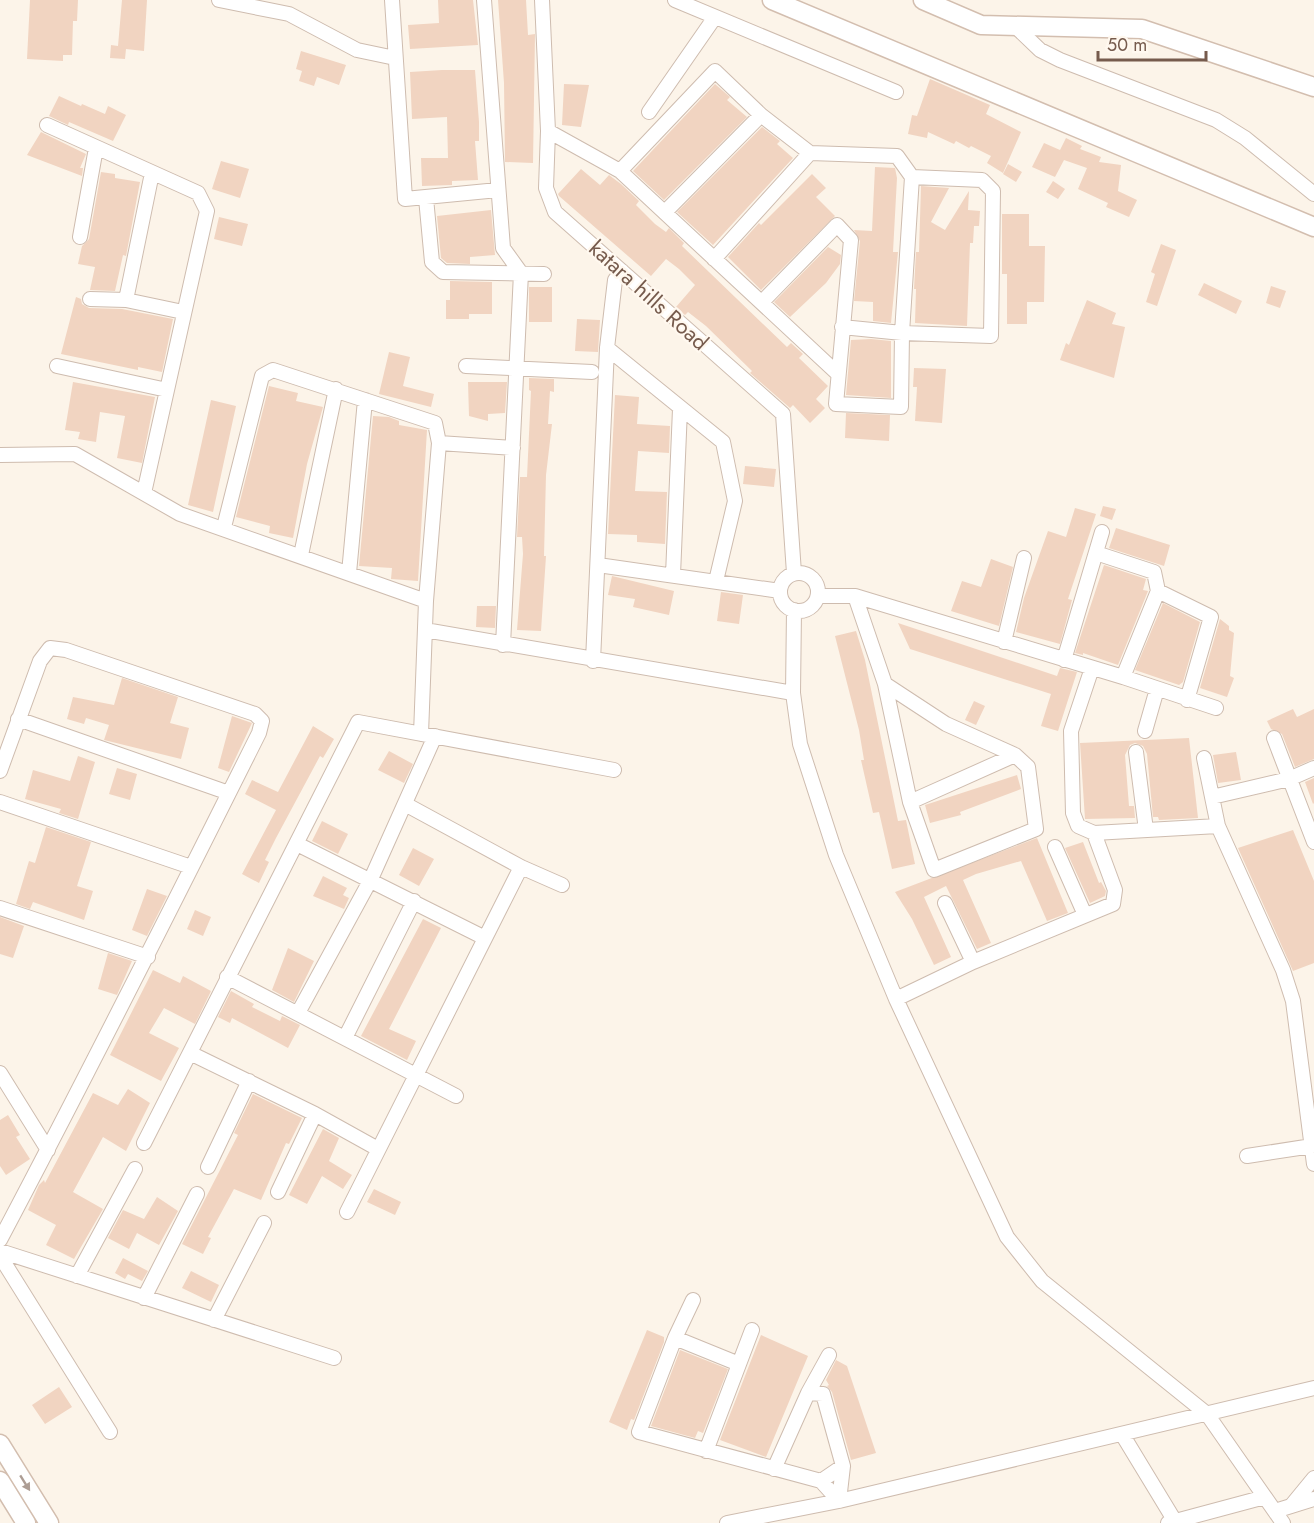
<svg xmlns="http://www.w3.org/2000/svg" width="1314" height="1523" font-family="Jost,sans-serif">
<rect width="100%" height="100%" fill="#fcf4e9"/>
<path fill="#f1d4c1" d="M30 0H78L77 21H73L72 55H63V61L27 59Z
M122 0H147L144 51 126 49 125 59 110 58 111 45 118 46Z
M438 0H473L478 45 410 49 408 25 439 23Z
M498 0H526L528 35 535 34 533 163 505 162 504 83Z
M301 51 346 65 339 85 317 77 314 86 299 81 302 71 296 69Z
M442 70H475L479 122V141H475L478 180 452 181V185L422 186 421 158H448L447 117 412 119 410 72Z
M930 79 990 105 986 114 1021 132 1003 173 987 163 991 156 971 146 969 148 956 141 954 144 928 132 927 138 908 134 912 115 917 116Z
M564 84 589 85 581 127 562 125Z
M715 84 730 97 727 100 747 117 664 200 633 171Z
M59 96 81 106 82 104 105 114 108 106 126 115 113 141 69 122 68 125 49 116Z
M762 127 780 141 777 144 793 158 713 245 677 212Z
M41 132 86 154 80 168H83L82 176 27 155Z
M1066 138 1082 146 1080 149 1101 157 1099 162 1121 165 1118 191 1137 200 1129 217 1106 207 1108 203 1078 189 1087 168 1064 160 1055 177 1032 167 1044 143 1060 150Z
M221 161 249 169 240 198 212 189Z
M1008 164 1022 172 1016 182 1003 174Z
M875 167 895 168 897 178 893 252H898L891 323 873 321V302L854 301 860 241 854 230 872 231Z
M581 169 600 185 609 175 621 184 639 201 636 205 655 224 666 232 669 228 684 243 682 246 787 347 791 343 803 354 799 358 828 386 816 399 825 408 810 423 793 405 790 408 750 373 752 371 706 326 688 312 685 315 676 307 695 285 679 269 666 259 651 276 559 196 558 194Z
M101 172 115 174V178L140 182 126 256 123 255 115 291 90 290 95 267 78 264 82 246 89 239Z
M812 174 826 188 816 197 835 216 761 290 728 257 759 223 761 225Z
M1053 181 1065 189 1058 199 1046 192Z
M921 186 949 188 931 222 945 230 969 191 968 210 980 211 979 226H974L973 243H970L967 326 915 323 916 289H914L916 252H919Z
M491 210 495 255 470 257V264L447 263 441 258 437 216Z
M1002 214H1029V246H1045L1044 302H1027V324H1007V274H1002Z
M219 217 248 224 242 246 214 239Z
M1161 244 1176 250 1157 306 1146 302 1155 274 1151 272Z
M828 247 841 255 840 264 826 283 790 317 774 302Z
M450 281 492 282V314H469V319H446V300H450Z
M1204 283 1242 301 1236 314 1198 295Z
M1271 286 1286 291 1280 308 1266 303Z
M529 287H552V322H529Z
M76 297 81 299 82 304 89 308 122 309 173 319 162 372 138 367V370L61 354Z
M1087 300 1116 313 1112 324 1125 327 1114 378 1060 360 1066 343 1069 345Z
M577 319 600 320 598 352 575 351Z
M871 339 891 341V398L846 395 851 340Z
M389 352 410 357 403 386 434 394 431 407 379 394Z
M914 368 946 369 942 423 915 421 917 387H913Z
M529 378 554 379V392L550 391 548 424H552L546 475 544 556H546L541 631 517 630 523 554 522 537H517L520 477H527L531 391 529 390Z
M73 382 155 397 142 463 117 458 125 416 100 412 96 442 78 439 80 432 65 430Z
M468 382H507L505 413 488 414V421L469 416Z
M269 386 298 393 296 401 323 407 307 464 293 538 269 533 270 526 236 517Z
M615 395 639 397 637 424 670 426 669 453 638 451 635 491 667 492 665 544 637 542V535L608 534Z
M211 400 236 406 213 512 188 505Z
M846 413 890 415 889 441 845 438Z
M373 416 389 417 399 421V425L427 430 418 581 391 579 392 568 359 566Z
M745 466 776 469 774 487 743 484Z
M1103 506 1116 509 1112 520 1100 516Z
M1075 508 1096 514 1068 599 1072 600 1060 644 1016 632 1024 598 1048 531 1066 537Z
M1116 528 1170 545 1164 566 1109 548Z
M991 559 1013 567 999 626 951 611 962 581 981 587Z
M1104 565 1146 579 1143 590 1148 591 1118 665 1083 653V655L1075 653Z
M612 576 674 591 669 615 633 607 635 599 608 595Z
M721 592 743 595 739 624 717 621Z
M1163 603 1200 622 1183 682 1179 685 1135 670Z
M477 606H496L495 628 476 627Z
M1220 619 1229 626V630L1234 633 1230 676 1234 678 1227 697 1200 688Z
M898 623 1057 676 1060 668 1077 672 1058 731 1041 726 1051 694 910 649Z
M856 631 865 660 898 821 906 820 915 864 892 869 879 812 873 813 861 760H864L859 730 835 636Z
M122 678 178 697 170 723 189 728 181 759 104 740 109 725 86 718 84 724 67 719 73 697 114 705Z
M974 701 985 706 976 725 965 720Z
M1293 709 1297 717 1314 709V759L1295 767 1282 734 1271 729 1267 721Z
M232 716 252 723 229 772 218 768Z
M313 726 334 739 323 758 320 756 276 838 265 860 269 862 259 883 242 874 276 810 245 794 252 780 278 792Z
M1189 738 1198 818 1159 820 1158 817H1153L1147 754 1143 746 1135 743 1130 745 1125 755 1129 806H1134L1135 818 1085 819 1080 743Z
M389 751 413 764 404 783 378 770Z
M1236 752 1241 780 1218 783 1213 755Z
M78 756 95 762 78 819 59 813 61 809 25 799 33 770 70 781Z
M117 768 137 774 130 800 109 794Z
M1017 775 1021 789 960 812 961 815 930 823 925 805Z
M1314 778V803L1313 804 1305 782Z
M322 821 348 834 338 854 312 841Z
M46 827 91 842 77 886 93 891 84 920 33 902 30 909 16 904 29 861 35 863Z
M1293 830 1314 881V963L1293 971 1238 848Z
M1037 838 1068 913 1047 921 1021 861 976 874 963 880 991 943 977 949 946 886 924 897 951 957 934 965 912 919 895 892Z
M1083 842 1099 883 1101 882 1106 891 1105 896 1090 903 1065 848Z
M413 848 434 859 419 886 399 875Z
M323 876 347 888 343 895 349 898 344 909 313 896Z
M147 889 167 896 147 936 132 930Z
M195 910 211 917 203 936 187 929Z
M0 917 24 926 13 958 0 954Z
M423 919 441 928 389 1029 416 1041 407 1060 361 1036Z
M288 948 314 961 294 1002 272 990Z
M108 953 132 961 117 995 98 989Z
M153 970 180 983 183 976 211 991 195 1024 164 1008 149 1033 179 1048 161 1081 110 1055Z
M231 991 254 1004 252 1007 280 1021 282 1016 300 1025 288 1048 232 1018 230 1023 218 1017Z
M128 1089 150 1103 126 1151 103 1137 73 1192 103 1209 74 1259 46 1245 56 1225 28 1210 39 1185 44 1180 45 1183 93 1093 118 1105Z
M253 1094 302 1118 289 1144 286 1143 261 1200 234 1189 208 1237 211 1238 203 1254 182 1244 238 1135 234 1133Z
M8 1115 20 1135 16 1137 30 1159 6 1175 0 1166V1120Z
M323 1129 339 1138 329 1161 352 1175 343 1189 322 1176 307 1204 289 1195Z
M374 1189 401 1202 395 1215 367 1202Z
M157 1197 178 1211 159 1245 137 1233 129 1249 108 1238 123 1210 144 1219Z
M123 1258 148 1271 142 1281 128 1274 125 1279 115 1273Z
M191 1271 219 1285 211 1302 182 1288Z
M647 1330 664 1337V1342L634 1420 631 1419 627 1430 609 1422Z
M761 1335 808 1356 766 1457 720 1440Z
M680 1350 728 1369 703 1433 698 1431 695 1438 651 1426Z
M836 1360 847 1366 876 1453 851 1460 832 1392 827 1386 829 1385 826 1380Z
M59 1387 72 1407 45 1424 32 1405Z"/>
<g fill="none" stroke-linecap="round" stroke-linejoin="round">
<g stroke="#cebcaf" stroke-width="16">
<path id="street" d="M219 0 289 14 357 50 395 58
M392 0 405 199 498 190
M484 0 503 248 521 273 503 645
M542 0 548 131 546 188 555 212 783 414 794 573
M675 0 896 92
M1016 27 1040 50 1060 60 1216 120 1245 138 1314 194
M649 112 715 17
M47 125 198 193 207 211 144 493
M548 131 620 171 837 373
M620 171 715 71 761 115 810 153 897 156 912 177 902 333 901 407 836 404 851 240 837 225 762 302
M152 173 126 300 183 312
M426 198 432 262 443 272 544 274
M665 212 761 115
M80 237 96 148
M714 259 810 153
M90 299 126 300
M842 327 902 333 991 336 993 191 982 180 912 177
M607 348 723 442 735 501 716 581
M57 366 167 390
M466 366 592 372
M439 443 513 448
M0 455 75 454 180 514 426 601
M224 527 262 376 273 370 435 423 439 443 426 601 421 734
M1096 553 1154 572 1158 591 1123 677
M301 555 336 389
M598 565 780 591
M780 592a19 19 0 1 1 38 0a19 19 0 1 1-38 0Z
M349 573 365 400
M673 575 680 409
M1158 591 1211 617 1187 700
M818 596H855L1123 677 1216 708
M855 596 885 684 910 802 934 870 1036 829 1028 767 1015 755 946 724 885 684
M794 610 793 693 800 744 836 855 896 999 1007 1237 1042 1281 1207 1414 1283 1523
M425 630 793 693
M1004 642 1024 558
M1064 660 1102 532
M593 661 607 348 615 280 622 271
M1092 668 1071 731 1073 813 1078 826 1094 833
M18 719 229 793
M1145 731 1157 689
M1274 738 1314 842
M1136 752 1146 830
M1204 758 1218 826 1283 970 1293 1001 1314 1164
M0 771 40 661 50 648 66 650 255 714 262 721 259 733C174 903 89 1072 0 1240
M1212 797 1289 779 1314 768
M0 802 191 867
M910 802 1015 755
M405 804 521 867 562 885
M297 844 485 938
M1055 847 1085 915
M945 903 973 962
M0 908 148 957
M227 977 456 1096
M896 999 973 962 1113 904 1115 890 1094 833 1218 826
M298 1013 371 879 435 736
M345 1038 414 901
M190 1053 315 1114 378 1149
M0 1073 48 1150
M144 1143 358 722 614 770
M1247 1156 1312 1146
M208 1167 249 1081
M278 1192 315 1114
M347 1212 521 867
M0 1251 334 1358
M0 1256 110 1432
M77 1276 135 1169
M144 1298 197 1194
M693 1300 675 1338 639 1432 821 1481 839 1501
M214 1320 264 1223
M675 1338 739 1364
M808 1393 823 1394 843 1466 821 1481
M1122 1434 1176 1523
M706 1451 752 1330
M774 1469 808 1393 829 1355
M839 1501 843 1466
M1291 1506 1314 1478
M1275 1511 1314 1499
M727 1523 839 1501 1314 1388
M1168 1523 1265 1497"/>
</g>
<g stroke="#d3beaf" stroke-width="21">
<path id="secondary" d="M772 0 1314 227
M923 0 981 25 1142 29 1314 87
M0 1444 49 1523
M0 1481 26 1523"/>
</g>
<use href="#street" stroke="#fff" stroke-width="14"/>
<use href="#secondary" stroke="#fff" stroke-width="18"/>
</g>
<defs><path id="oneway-solid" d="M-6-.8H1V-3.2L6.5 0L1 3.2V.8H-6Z" transform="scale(1.5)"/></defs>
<use fill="#ad9d94" href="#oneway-solid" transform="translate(25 1483) rotate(58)"/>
<g text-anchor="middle" stroke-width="4.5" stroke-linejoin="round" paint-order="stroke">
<g font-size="22" fill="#765b4d" stroke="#fff8ef">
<text transform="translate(649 295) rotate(42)" y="8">katara hills Road</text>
</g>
</g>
<path d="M1098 51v9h108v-9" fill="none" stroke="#765b4d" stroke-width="3"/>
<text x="1107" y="51" font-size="18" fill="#765b4d" stroke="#fff8ef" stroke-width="4.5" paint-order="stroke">50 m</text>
</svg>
